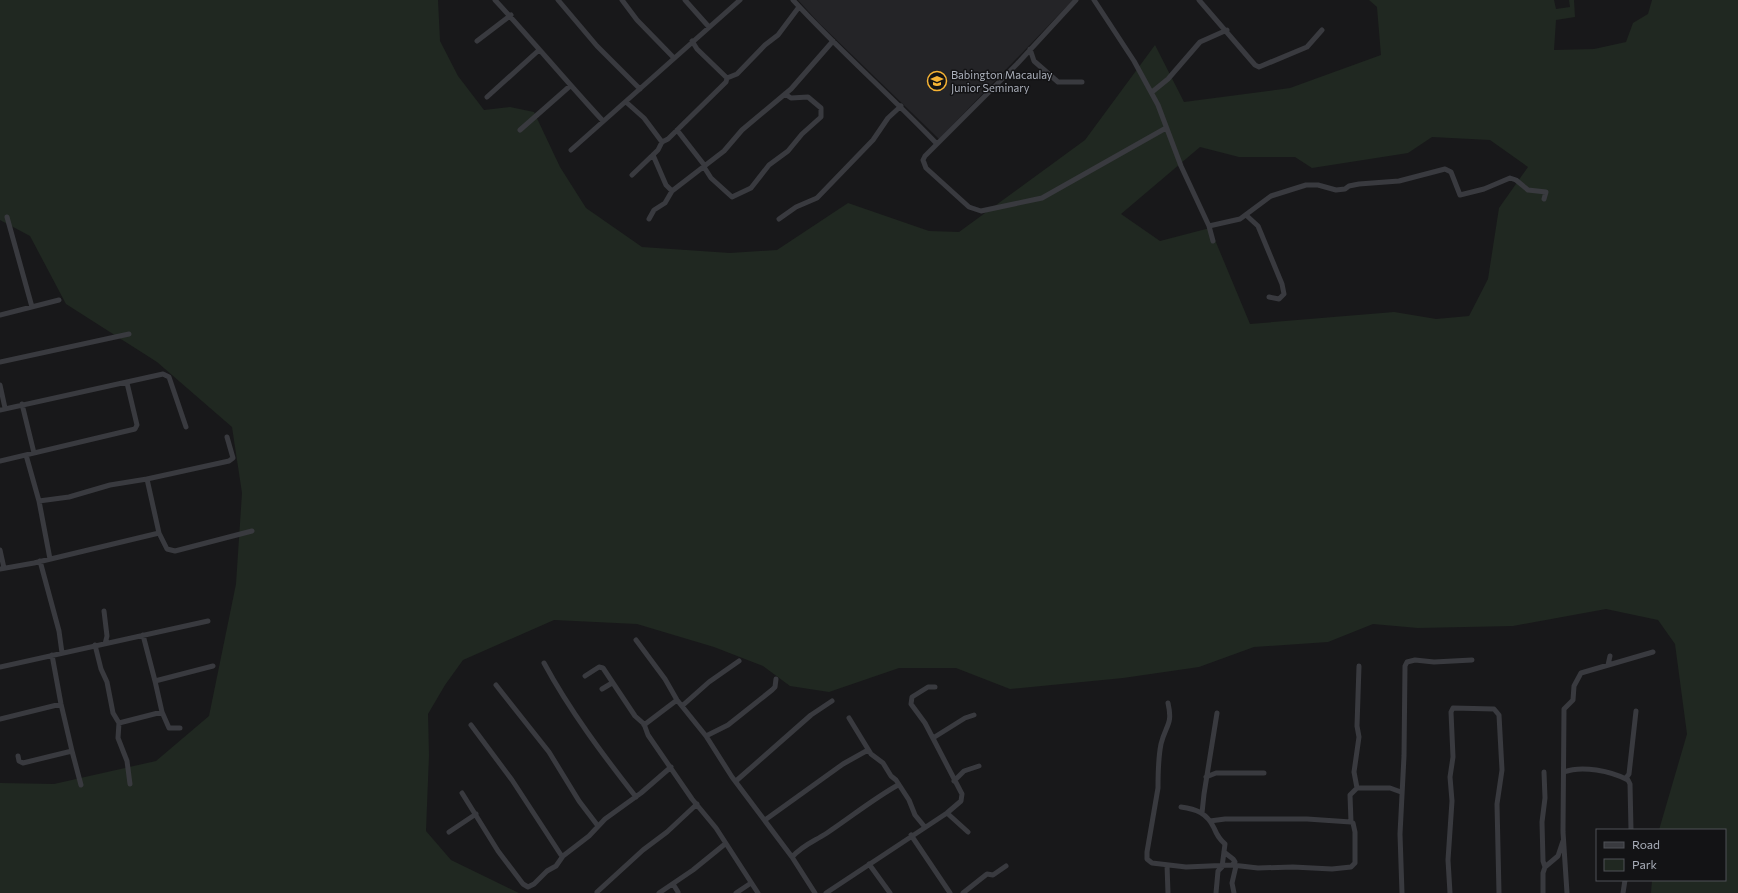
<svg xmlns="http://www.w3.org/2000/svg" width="1738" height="893" font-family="Commissioner,sans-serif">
<rect width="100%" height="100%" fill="#18181a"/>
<path fill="#242427" d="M798 0H1073L939 139 819 23Z"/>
<path fill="#202821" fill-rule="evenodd" d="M0 0H438L440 41 458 76 484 110 510 107 534 112 560 167 586 208 642 247 730 253 777 250 848 203 929 231 959 232 1085 140 1155 45 1184 102 1290 88 1381 55 1377 7 1369 0H1554L1556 9 1570 7 1569 0H1574L1575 17 1556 20 1554 50 1594 49 1626 42 1633 23 1648 14 1652 0H1738V893H1651L1652 880H1725V830H1659L1687 734 1675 644 1658 620 1606 609 1513 626 1418 628 1373 624 1328 642 1254 647 1199 667 1123 678 1010 689 956 668H899L829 692 790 686 763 666 714 647 637 624 554 620 463 660 445 685 428 714 429 755 426 831 451 860 519 893H0V783L54 784 156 761 209 716 236 584 242 493 232 427 157 362 66 304 30 236 0 220ZM1432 137 1490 140 1528 167 1499 208 1488 279 1469 316 1436 319 1394 312 1250 324 1210 228 1160 241 1121 214 1200 147 1239 157H1295L1312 168 1408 153Z"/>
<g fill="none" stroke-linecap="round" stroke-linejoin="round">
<path stroke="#393a3f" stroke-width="5" d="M495 0C532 40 566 81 603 121
M558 0 597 46 640 89
M622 0 637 20 674 58
M685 0 709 27
M793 0C839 50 890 95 937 144
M1076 0 1017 64 925 156 923 160 926 168 969 207 981 211 1042 198 1166 128
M1094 0 1134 61 1158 105 1181 166 1209 226 1213 241
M1199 0 1255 65 1259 67 1307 47 1322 30
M477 41 511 15
M692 41 697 49 727 78
M1030 49 1034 61 1058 82H1082
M1152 92 1168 79 1200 42 1227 30
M487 97 539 50
M626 102 644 118 662 142
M520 130 570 86
M677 130 705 166
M571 150 740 0
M653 155 666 185 672 191
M704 167 711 178 732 197 751 188 769 165 788 151 802 134 821 117V108L808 97 791 98 785 94
M632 175 658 150 662 142 668 139 726 82 727 78 737 74 765 45 778 35 799 7
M1246 215 1258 226 1282 284 1284 294 1279 299 1269 297
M7 217 32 307
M649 219 654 210 665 203 672 191 724 151 742 130 791 89 833 41
M779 219 796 207 817 198 873 140 888 118 901 106
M1209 226 1240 219 1271 196 1306 185H1318L1336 190 1345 189 1349 186 1359 184 1399 181 1445 169 1451 172 1460 195 1484 189 1510 178 1516 180 1528 190 1546 192 1544 199
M0 315 59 300
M0 362 129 334
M0 385 5 408
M22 404 34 453
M0 410 163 374 169 377 186 427
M26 455 39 501 50 559
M0 461 135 429 137 425 127 383
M147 479 159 533
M39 501 69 497 110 485 147 479 229 461 233 458 227 437
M0 550 4 568
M40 561 59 631 62 653
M0 569 34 563 159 533 167 549 175 551 252 531
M104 611 107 636 105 644
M143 635 155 681 213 666
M636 640 665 679 677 700 706 736 732 777 792 857 815 893
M95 645 101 669 107 682 113 713 119 723 118 738 127 761 130 784
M544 663C570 711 603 755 636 797
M1608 665 1610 656
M0 667 208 621
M585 676 599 667 603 668 635 716 644 724 648 735 692 799 716 828 758 893
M155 681 162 712 169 728H180
M496 685 549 752 579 801 598 826
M602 689 612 683
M1168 703C1173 725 1166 724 1161 744 1158 759 1158 773 1158 788L1147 852V859L1152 863 1186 867 1232 865 1258 868 1293 867 1332 869 1351 867 1355 863V832L1353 823 1351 822 1350 795 1357 788H1390L1401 792
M682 706 709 682 739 661
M849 718 871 754 883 763 891 776 896 780 909 800 915 815 924 826
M0 719 61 704
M119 723 162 712
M471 725 512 780 561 855 563 856
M644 725 677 700
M706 736 728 725 772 690 775 687 776 679
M933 738 965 718 974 715
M72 751 81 785
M18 756 19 761 23 763 72 751 61 704 52 655
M1544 772 1545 798 1542 822 1543 861 1545 867
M1564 772C1582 765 1611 771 1628 780L1630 784 1631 830
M1206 777 1216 773H1264
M1626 778 1629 774 1636 711
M736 781 811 715 832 701
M954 781 964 771 979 766
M1357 788 1354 772 1359 737 1357 726 1359 666
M462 793 498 851 523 884 528 887 534 884 547 871 556 866 563 856 589 836 605 819 641 793 671 767
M1181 807C1196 809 1207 813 1214 828 1217 835 1219 839 1225 844L1222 867 1218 871 1216 893
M947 813 968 832
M1202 813 1204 794 1217 713
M765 820 843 764 868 750
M1210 821 1225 819H1307L1351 822
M449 832 476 814
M911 835 950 893
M1224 852 1233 859 1235 862 1232 865
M792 857C804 844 813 842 827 833 851 817 873 799 898 785
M869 864 890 893
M1167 865 1168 893
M673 884 678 892
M597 892 643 850 667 832 697 804
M659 893 693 870 725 844
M736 893 751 883
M826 893 947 813 961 801 962 794 925 723 911 704 912 697 928 687H935
M963 893 987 874 993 875 1006 866
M1234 893 1232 883 1236 866
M1402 893 1400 834 1404 756 1405 666 1407 662 1415 660 1434 662 1472 660
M1450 893 1448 860 1452 801 1450 777 1453 757 1451 712 1453 708 1494 709 1499 715 1502 770 1497 804 1499 893
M1543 893V873L1545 867 1558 856 1563 841
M1567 893 1563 832 1564 709 1573 700 1574 686 1581 673 1653 652
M1623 893 1625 880"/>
</g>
<defs>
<g id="school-ring" transform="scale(1)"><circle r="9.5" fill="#131315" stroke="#f6b334" stroke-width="1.5"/><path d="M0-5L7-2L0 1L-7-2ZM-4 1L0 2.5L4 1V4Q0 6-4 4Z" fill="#f6b334"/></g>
</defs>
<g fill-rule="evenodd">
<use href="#school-ring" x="937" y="81"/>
</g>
<g text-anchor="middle" stroke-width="3" stroke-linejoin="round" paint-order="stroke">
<g font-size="11" fill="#aaafba" stroke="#131315" text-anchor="start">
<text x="951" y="79">Babington Macaulay<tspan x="951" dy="13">Junior Seminary</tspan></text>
</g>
</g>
<rect x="1596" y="829" width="130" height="52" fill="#131315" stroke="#4f5157"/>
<rect x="1604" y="842" width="20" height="6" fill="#393a3f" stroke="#4f5157"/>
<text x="1632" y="849" font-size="12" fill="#aaafba">Road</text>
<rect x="1604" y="859" width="20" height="12" fill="#202821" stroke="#4f5157"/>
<text x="1632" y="869" font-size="12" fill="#aaafba">Park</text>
</svg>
